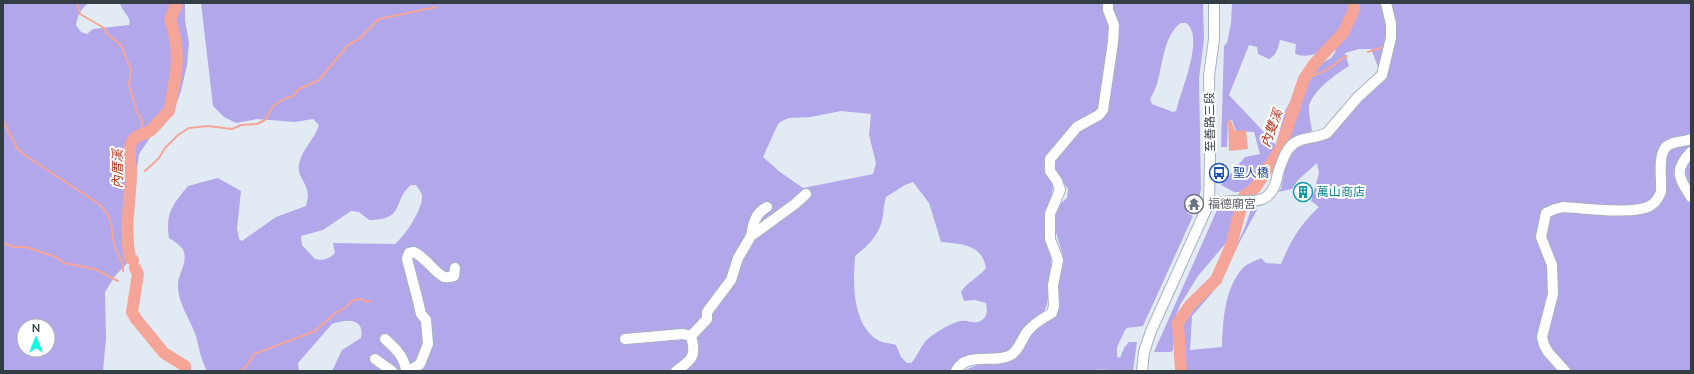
<svg xmlns="http://www.w3.org/2000/svg" width="1694" height="374" font-family="Lato,'Noto Sans TC',sans-serif">
<rect width="100%" height="100%" fill="#e2ebf3"/>
<path fill="#b3a7eb" fill-rule="evenodd" d="M3 3H89C80 9 78 15 76 25L81 32 87 34 93 29 129 25C132 17 122 12 120 3H185V20L189 43 187 65 181 91 173 113 156 129 139 154 130 222 134 243V256L115 276 105 292 106 338 103 371H3ZM24 326H48V350H24Z
M201 3H1105L1110 26 1100 106 1045 157C1041 172 1047 173 1053 185L1050 206 1045 216V236L1047 246 1051 255V281L1047 304 1044 312 1013 349 952 371H332L342 350 361 338C365 317 346 319 332 324L298 363 299 371H207C201 360 199 348 196 336 190 318 177 303 178 283 179 273 187 263 184 253 183 246 175 242 169 238 165 213 173 204 188 186L218 178 241 191 237 228 239 239 242 241 276 217 306 206C307 201 309 196 307 190 305 181 297 175 299 164 302 149 315 139 319 125L313 119 295 122 257 119 236 123 224 117 213 106ZM841 111 871 114 869 135 876 163 873 174 803 188 780 172 763 157 778 124 782 121 789 118 811 117ZM913 182 929 203 941 242C961 244 982 244 986 268 979 277 967 282 961 292L964 301 975 300 986 303C987 309 988 316 982 320 975 325 969 320 961 321 954 321 929 336 925 342 919 349 917 357 911 363H907L901 357 896 345C890 343 881 343 876 339 852 322 853 282 855 256 869 245 880 234 883 216 884 209 884 203 886 197L905 185ZM411 185H416C418 189 422 192 422 196 423 209 405 236 395 244L333 243 335 253C330 259 322 261 315 259L302 245 301 236 323 230 351 211 359 212 369 220C406 220 392 201 411 185Z
M1112 3H1203L1204 39 1199 79 1201 189 1199 199 1194 196 1187 213 1193 216 1143 326 1127 328 1125 330 1117 347V357L1120 358 1124 348 1129 342H1137L1133 371C1121 371 1099 368 1089 371H963L981 363 1001 361 1036 328 1053 319 1058 308V283L1063 256 1055 229 1054 218 1061 203 1067 198 1068 189 1056 173 1055 159 1080 130 1101 118 1109 109ZM1181 23H1186C1205 36 1181 90 1177 108L1176 111 1173 112 1152 104 1150 99C1153 94 1155 89 1157 84 1163 65 1163 36 1181 23Z
M1232 3H1383C1389 27 1385 48 1380 72L1371 49H1359L1345 53 1349 66C1337 73 1308 94 1309 109 1309 116 1311 124 1312 131L1293 138 1282 144 1275 156 1248 189 1243 192H1234L1221 185 1245 157 1260 154 1254 132 1236 131 1232 120 1228 121 1227 147H1221L1224 46 1227 43 1231 23ZM1280 40 1296 44 1295 53 1298 55C1302 56 1307 56 1311 55 1320 54 1327 44 1336 51L1331 58 1309 70 1304 77 1285 111 1276 145 1229 95 1249 45 1257 47 1258 54 1269 59C1277 55 1278 48 1280 40Z
M1391 3H1691V371H1184C1184 352 1181 324 1187 306 1193 290 1208 281 1219 269 1235 253 1245 230 1251 209L1253 207 1257 210 1212 293 1192 316 1190 350 1222 347C1223 321 1224 290 1242 269 1246 264 1255 261 1261 258L1266 263 1281 264C1292 239 1299 226 1319 207L1311 201 1319 173 1317 163 1298 180 1292 189 1278 192 1281 189 1285 168 1290 156 1297 148 1311 141 1326 139 1383 77Z
M1228 208 1238 210V216L1226 243 1198 276 1180 305 1174 321 1173 350 1171 352H1154L1217 210Z"/>
<path fill="#f5a598" d="M1231 120 1235 131 1246 130 1248 149 1229 151 1228 121Z"/>
<g fill="none" stroke-linecap="round" stroke-linejoin="round">
<path stroke="#f5a598" stroke-width="2" d="M77 3 80 14 104 28 107 34 120 44 131 69 129 84 137 112 143 122 139 135
M1392 5V3
M1368 52 1383 47 1385 44
M1304 79C1314 75 1323 73 1331 67 1337 63 1340 59 1347 56
M3 121 17 148 26 156 99 204C116 221 109 228 115 247 118 256 124 261 123 271
M145 171 159 158 165 148 178 135 189 128 208 126 232 129 241 125 257 124 265 120 273 106 286 98 293 96 299 89 319 80 348 45 359 39 379 19 436 7
M3 243 14 247H26L56 257 64 263 95 269 118 281
M240 371 247 366 254 354 315 331 334 314 346 307 353 300 361 299 367 302 370 301"/>
<path stroke="#f5a598" stroke-width="12" d="M133 260 130 258C124 230 130 204 131 175 132 164 126 152 132 142 135 134 144 135 150 131 157 125 162 117 169 111 176 77 182 53 170 19L177 3
M135 268 138 274 132 312 136 319 164 353 185 366V371
M1181 371 1178 323 1190 305 1216 280 1231 246 1244 196 1255 188 1280 150 1304 79 1314 64 1343 33 1354 10V3"/>
<g stroke="#a4b4be" stroke-width="12">
<path id="minor" d="M1691 152C1673 171 1679 178 1691 197
M1209 203C1217 202 1226 202 1234 201 1256 201 1271 204 1277 178 1278 171 1285 152 1290 147 1299 136 1316 139 1327 133L1358 97 1382 75 1391 38V24L1386 3
M751 236C753 224 755 213 767 207
M385 339C395 348 404 356 406 370
M625 339 683 334 691 336
M375 359 392 371
M406 371 414 368 420 364 428 344 426 320 421 314 418 301 407 259 409 253 414 252C426 258 433 271 444 277 448 278 451 277 454 276L455 268
M676 371C692 360 697 356 691 336L707 319V312L731 280 738 258 751 236 795 204 806 194
M956 371C966 351 995 364 1011 355 1019 350 1021 340 1027 332 1033 324 1043 318 1052 313L1054 306 1053 285 1058 260 1050 239V214L1060 190 1057 181 1050 171V159L1077 127 1099 115 1103 110 1113 42 1114 25 1108 10V3
M1142 371 1144 352 1151 331 1209 203 1210 156 1209 76 1214 39V3
M1565 371 1548 352 1544 345 1542 337 1553 294 1552 265 1541 237 1546 213 1555 209 1563 207C1584 208 1633 215 1650 206 1655 203 1659 197 1661 192 1662 180 1657 154 1667 146 1673 141 1684 142 1691 139"/>
</g>
<use href="#minor" stroke="#fff" stroke-width="10"/>
</g>
<defs>
<g id="bus-ring" transform="scale(1)"><circle r="9.5" fill="#fff" stroke="#1a4fb4" stroke-width="1.5"/><path d="M-5-6H5V4H4V6H2V4H-2V6H-4V4H-5ZM-3.5-4V0h7V-4ZM-3.5 1.2v1.5H-2V1.2ZM2 1.2v1.5H3.5V1.2Z" fill="#1a4fb4"/></g>
<g id="building-ring" transform="scale(1)"><circle r="9.5" fill="#fff" stroke="#0f9aa8" stroke-width="1.5"/><path d="M-4-6H4V6H1V3H-1V6H-4ZM-2.5-4.3h1.7v1.8h-1.7ZM.8-4.3h1.7v1.8H.8ZM-2.5-1h1.7V.8h-1.7ZM.8-1h1.7V.8H.8Z" fill="#0f9aa8"/></g>
<g id="temple-ring" transform="scale(1)"><circle r="9.5" fill="#fff" stroke="#6b7280" stroke-width="1.5"/><path d="M0-6L5-2H3V0L6.5 2.5H4V6H1.5V3h-3V6H-4V2.5H-6.5L-3 0V-2H-5Z" fill="#6b7280"/></g>
</defs>
<g fill-rule="evenodd">
<use href="#bus-ring" x="1219" y="173"/>
<use href="#building-ring" x="1303" y="192"/>
<use href="#temple-ring" x="1194" y="204"/>
</g>
<g text-anchor="middle" stroke-width="4" stroke-linejoin="round" paint-order="stroke">
<g font-size="12" fill="#323e44" stroke="#fff">
<text transform="translate(1210 122) rotate(-91)" y="4">至善路三段</text>
</g>
<g font-size="12" fill="#164399" stroke="#fff" text-anchor="start">
<text x="1233" y="177">聖人橋</text>
</g>
<g font-size="12" fill="#0d838f" stroke="#fff" text-anchor="start">
<text x="1317" y="196">萬山商店</text>
</g>
<g font-size="12" fill="#5b616d" stroke="#fff" text-anchor="start">
<text x="1208" y="208">福德廟宮</text>
</g>
<g font-size="13" font-style="italic" fill="#b73b24" stroke="#fff">
<text transform="translate(1271 128) rotate(-69)" y="5">內雙溪</text>
<text transform="translate(117 169) rotate(-89)" y="5">內厝溪</text>
</g>
</g>
<rect width="1694" height="374" fill="none" stroke="#323e44" stroke-width="8"/>
<g transform="translate(36 338)"><circle r="19" fill="#ffffff" stroke="#adb2b4"/>
<path d="M0-3L7 15L0 10L-7 15Z" fill="#0cffe2"/>
<text y="-6" font-size="11" font-weight="bold" text-anchor="middle" fill="#323e44">N</text>
</g>
</svg>
